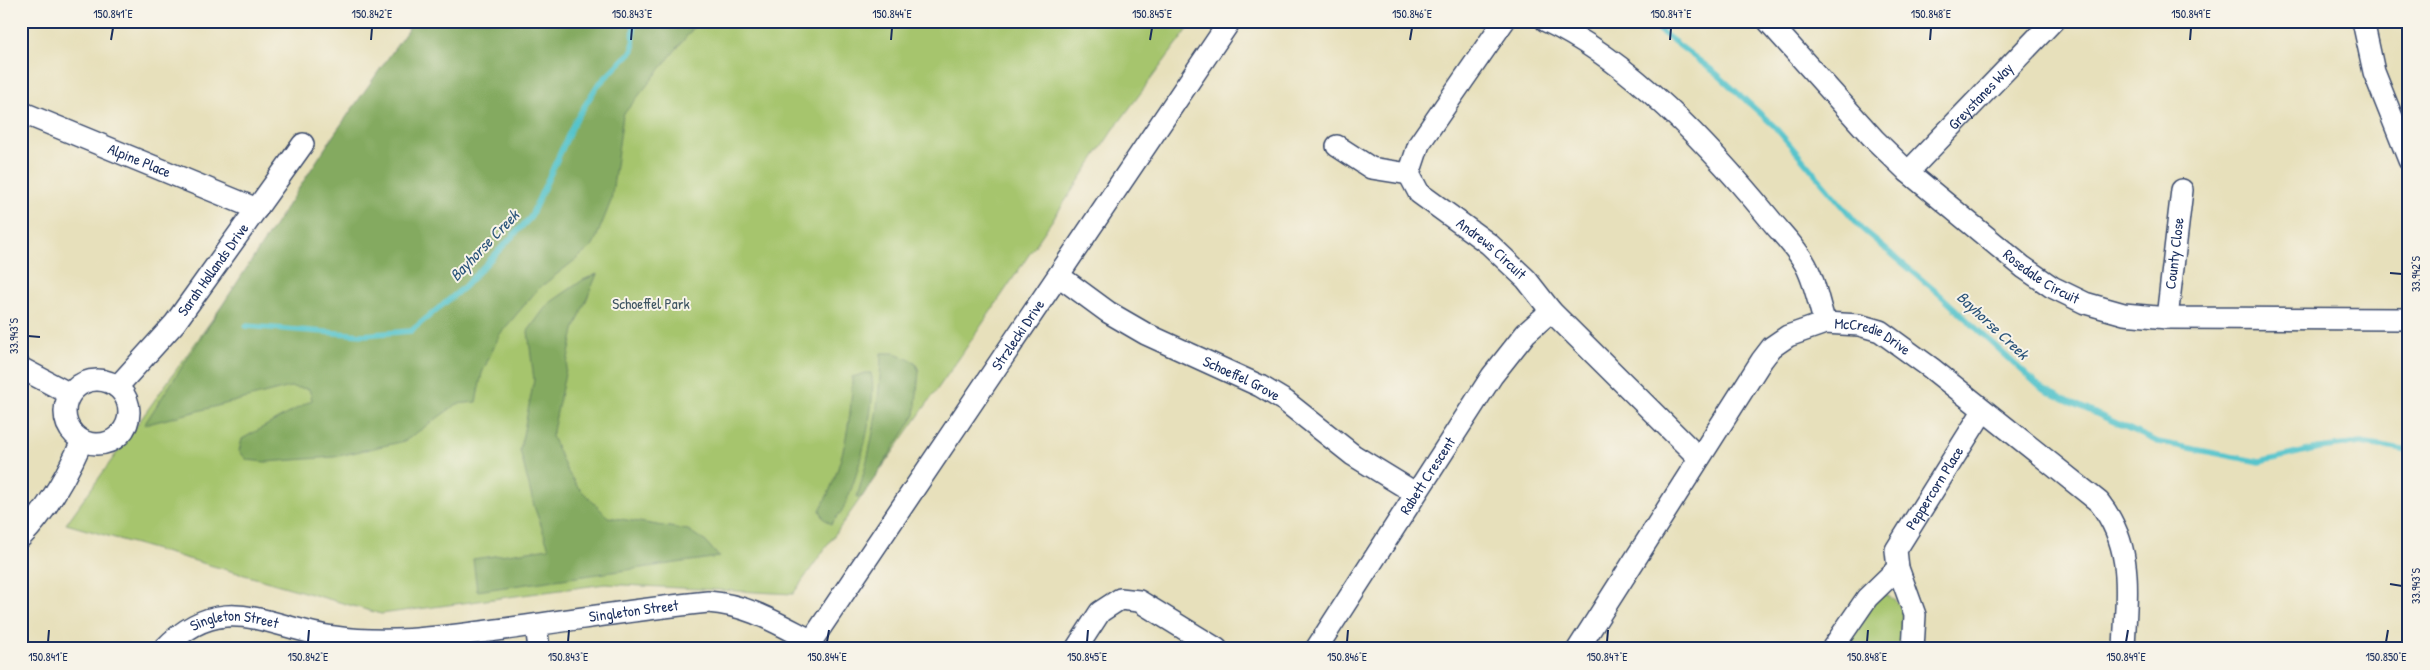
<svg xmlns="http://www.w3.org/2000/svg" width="2430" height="670" font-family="'Patrick Hand',sans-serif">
<rect width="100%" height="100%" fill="#f7f3e8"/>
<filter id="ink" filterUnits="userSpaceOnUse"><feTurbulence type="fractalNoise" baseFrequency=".02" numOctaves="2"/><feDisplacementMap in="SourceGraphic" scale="10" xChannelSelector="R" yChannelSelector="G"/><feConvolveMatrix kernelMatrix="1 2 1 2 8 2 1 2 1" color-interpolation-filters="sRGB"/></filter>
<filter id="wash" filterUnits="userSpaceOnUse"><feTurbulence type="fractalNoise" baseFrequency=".0096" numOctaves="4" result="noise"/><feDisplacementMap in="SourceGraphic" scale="20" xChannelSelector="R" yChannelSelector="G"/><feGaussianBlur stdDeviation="1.12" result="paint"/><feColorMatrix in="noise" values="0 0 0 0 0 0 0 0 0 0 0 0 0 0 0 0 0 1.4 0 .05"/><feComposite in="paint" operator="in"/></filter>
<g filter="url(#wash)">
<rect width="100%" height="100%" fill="#e7e0bb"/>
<path fill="#a6c56d" stroke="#607a66" d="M431 21H1194L1111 133 960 357 793 594 605 584 381 614 66 524 354 121Z
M1884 595C1910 601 1903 629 1903 649H1839L1870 604Z"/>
<path fill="#84aa60" stroke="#506c5f" d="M414 21H699L623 115 611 201 593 246 538 289 500 334 482 373 476 402 457 404 405 441 334 457 266 462 247 460 239 451 242 439 312 400 309 389 290 387 144 425 333 136Z
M597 274 574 330 552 436 566 469 577 486 608 517 688 530 706 542 719 557 477 591 473 559 549 548 534 506 520 450 534 380 528 331 548 304 583 280Z
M881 353H895L915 362 919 371 915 415 862 497H857C872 447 880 405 881 353Z
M866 373H871C879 399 856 488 841 512 838 516 834 520 831 524L824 519 820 510C842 470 852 422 852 377Z"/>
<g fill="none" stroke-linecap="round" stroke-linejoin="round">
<path stroke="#56c4cc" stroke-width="5.5" d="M1647 21 1717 74 1774 126 1863 230 1938 293 2042 389 2158 442 2260 462 2318 448 2361 443 2409 451
M246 326 363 335 411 331 463 288 530 218 574 123 597 86 633 50 634 21"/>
</g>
</g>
<g filter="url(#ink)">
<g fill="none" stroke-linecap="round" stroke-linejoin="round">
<g stroke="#3a4a6c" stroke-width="24">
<g id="minor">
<path id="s1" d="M1504 21 1419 144 1409 174 1419 193 1489 244 1526 279 1551 311 1698 457"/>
<path d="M1546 21C1631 61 1710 146 1769 218 1780 232 1795 246 1804 262 1815 280 1818 303 1825 323"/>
<path id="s2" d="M1768 21 1874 139 1908 172 2023 267 2052 287 2085 303 2124 314 2167 318 2409 319"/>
<path d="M2363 21 2374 72 2409 160"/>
<path id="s3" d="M21 112 257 209"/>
<path d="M1337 146 1371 168 1409 174"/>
<path id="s4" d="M1908 172 2053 21"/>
<path id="s5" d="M1059 276 1108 312 1146 334 1260 386 1285 401 1353 455 1415 493"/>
<path id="s6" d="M2167 318 2182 190"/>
<path d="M21 368 70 394"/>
<circle cx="97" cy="412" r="32"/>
<path id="s7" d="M117 387 175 323 303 144"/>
<path d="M21 537C48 510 67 475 82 441"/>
<path d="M536 625 539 649"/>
<path id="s8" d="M164 649C223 588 268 628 334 637 389 645 442 637 497 630 567 621 637 609 708 602 748 605 775 622 810 640"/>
<path id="s9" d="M806 649 1230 21"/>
<path d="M1076 649 1100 612 1120 599 1139 601 1217 649"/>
<path id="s10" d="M1316 649 1492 376 1526 333 1551 311"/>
<path id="s11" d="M1578 649 1762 360 1772 347 1788 336 1825 323 1859 325 1880 331 1931 368 2099 502C2135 548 2126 594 2124 649"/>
<path d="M1832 649 1867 598 1898 568"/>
<path id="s12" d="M1913 649 1915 615 1898 568 1896 550 1983 411"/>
</g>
</g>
<use href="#minor" stroke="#fff" stroke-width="21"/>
</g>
</g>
<path fill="none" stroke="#1b2f5e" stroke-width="2" d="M111 40 113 28M371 40 372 28M631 40 632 28M891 40 892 28M1150 40 1152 28M1410 40 1412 28M1670 40 1671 28M1930 40 1931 28M2190 40 2191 28M2390 273 2402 274M28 336 40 337M2390 584 2402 586M48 642 49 630M308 642 309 630M568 642 569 630M827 642 829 630M1087 642 1088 630M1347 642 1348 630M1607 642 1608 630M1867 642 1868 630M2126 642 2128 630M2386 642 2388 630"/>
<g text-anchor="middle" stroke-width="4" stroke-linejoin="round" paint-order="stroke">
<g font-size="15" fill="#1b2f5e" stroke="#f7f3e8">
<text dy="5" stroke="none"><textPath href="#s4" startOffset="105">Greystanes Way</textPath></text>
<text dy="5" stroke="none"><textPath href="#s3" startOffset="128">Alpine Place</textPath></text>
<text dy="5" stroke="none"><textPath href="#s1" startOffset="294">Andrews Circuit</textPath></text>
<text dy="5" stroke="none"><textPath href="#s6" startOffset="65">County Close</textPath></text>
<text dy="5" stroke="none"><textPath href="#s7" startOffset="152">Sarah Hollands Drive</textPath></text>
<text dy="5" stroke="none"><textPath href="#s2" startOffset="376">Rosedale Circuit</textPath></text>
<text dy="5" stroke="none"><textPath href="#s9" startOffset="379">Strzlecki Drive</textPath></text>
<text dy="5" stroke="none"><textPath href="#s11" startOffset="468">McCredie Drive</textPath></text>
<text dy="5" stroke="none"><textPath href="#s5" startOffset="210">Schoeffel Grove</textPath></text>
<text dy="5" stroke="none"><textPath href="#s10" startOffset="206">Rabett Crescent</textPath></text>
<text dy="5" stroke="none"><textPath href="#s12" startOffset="175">Peppercorn Place</textPath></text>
<text dy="5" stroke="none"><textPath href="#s8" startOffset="484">Singleton Street</textPath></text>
<text dy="5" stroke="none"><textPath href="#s8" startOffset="80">Singleton Street</textPath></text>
</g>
<g font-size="15" fill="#3e5462" stroke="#f7f3e8">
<text x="651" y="309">Schoeffel Park</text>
</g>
<g font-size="16" font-style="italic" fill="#2a547a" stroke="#f7f3e8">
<text transform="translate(484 245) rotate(-46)" y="6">Bayhorse Creek</text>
<text transform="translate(1993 325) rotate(43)" y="6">Bayhorse Creek</text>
</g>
</g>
<rect width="2430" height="670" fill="none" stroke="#f7f3e8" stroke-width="55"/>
<rect x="28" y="28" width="2374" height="614" fill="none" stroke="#1b2f5e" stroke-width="2"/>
<g font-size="12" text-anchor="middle" fill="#1b2f5e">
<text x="113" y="18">150.841°E</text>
<text x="372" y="18">150.842°E</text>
<text x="632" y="18">150.843°E</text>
<text x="892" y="18">150.844°E</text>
<text x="1152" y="18">150.845°E</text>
<text x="1412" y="18">150.846°E</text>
<text x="1671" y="18">150.847°E</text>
<text x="1931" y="18">150.848°E</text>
<text x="2191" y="18">150.849°E</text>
<text transform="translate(2416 274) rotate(-90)" y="4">33.942°S</text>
<text transform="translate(14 336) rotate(-90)" y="4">33.943°S</text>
<text transform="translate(2416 586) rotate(-90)" y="4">33.943°S</text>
<text x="48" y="661">150.841°E</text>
<text x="308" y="661">150.842°E</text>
<text x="568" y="661">150.843°E</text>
<text x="827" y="661">150.844°E</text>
<text x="1087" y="661">150.845°E</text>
<text x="1347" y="661">150.846°E</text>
<text x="1607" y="661">150.847°E</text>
<text x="1867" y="661">150.848°E</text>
<text x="2126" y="661">150.849°E</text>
<text x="2386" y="661">150.850°E</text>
</g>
</svg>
